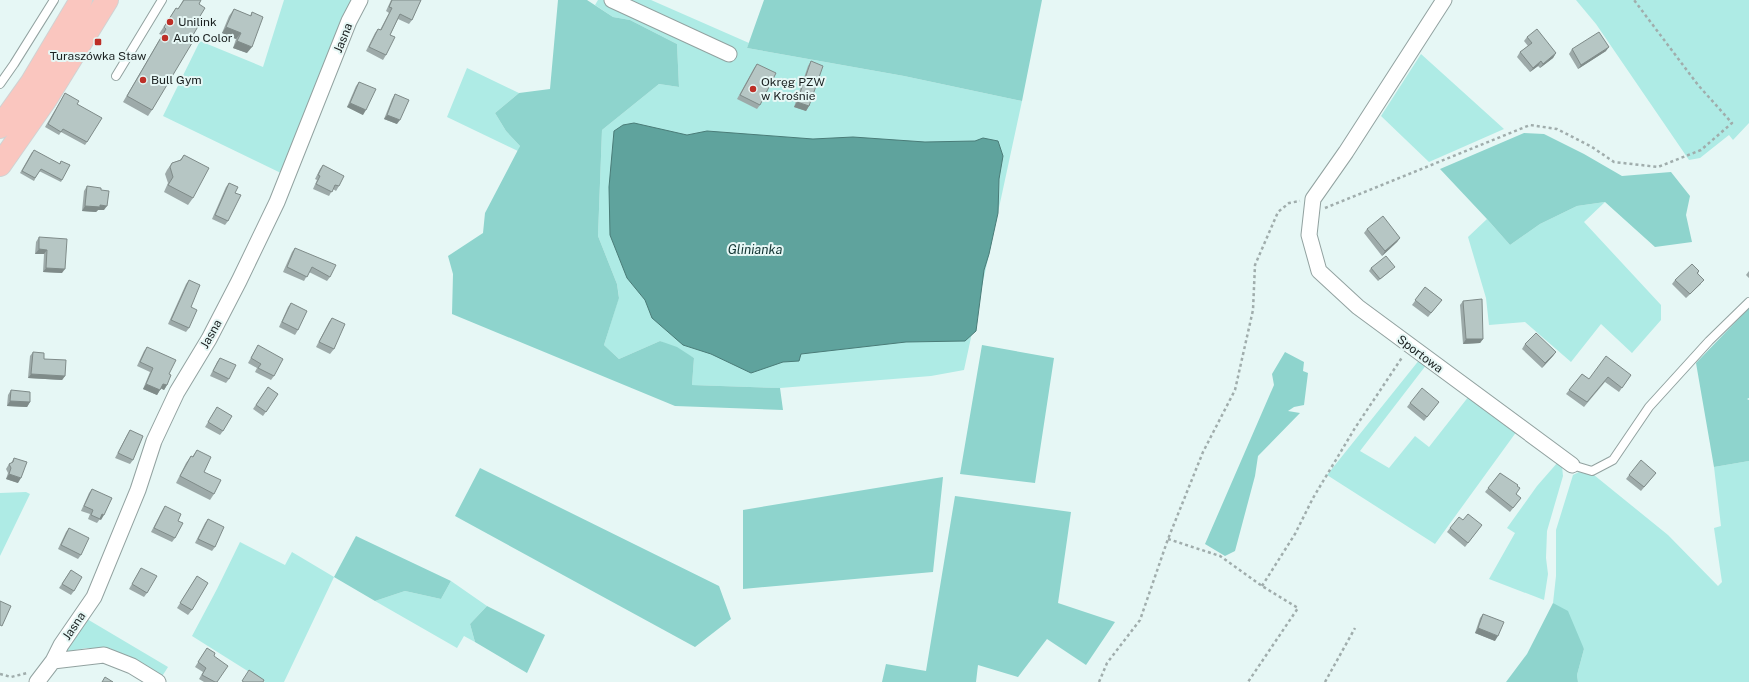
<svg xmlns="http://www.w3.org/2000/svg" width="1749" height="682" font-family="'Public Sans',sans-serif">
<rect width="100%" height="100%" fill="#e6f7f5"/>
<path fill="#aeebe5" d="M284 0H352L285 175 163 116 200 41 263 67Z
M598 0H651L749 43 747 48 904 76 1022 101 964 370 931 376 780 388 692 385 694 358 660 341 619 359 604 345 619 297 617 284 598 236 602 130 659 84 679 87 677 44 630 20 613 17 595 5Z
M1576 0H1749V123L1733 140 1729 135 1700 158 1689 160 1596 24Z
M1421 54 1504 129 1429 162 1381 116Z
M467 68 519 93 495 113 506 131 520 146 518 151 447 117Z
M1605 202 1584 222 1661 305V320L1632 353 1601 324 1571 362 1525 322 1489 325 1486 298 1468 237 1487 219 1510 245 1540 224 1577 206Z
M1420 359 1427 364 1360 451 1389 468 1415 436 1429 447 1469 396 1517 431 1435 544 1327 475Z
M1749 461V682H1578L1577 675 1584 649 1553 603 1556 576V530L1573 475 1579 472 1594 475 1668 535 1718 586 1722 582 1714 528 1721 526 1714 467Z
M1558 462 1562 466 1563 476 1547 531 1546 558 1548 574 1544 600 1489 579 1515 533 1507 528 1537 486Z
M26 492 30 494 0 556V493Z
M240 542 285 565 292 552 334 577 284 682H265L192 636 217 589Z
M451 581 487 606 470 624 475 642 464 636 457 648 375 601 405 591 441 599Z
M87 619 168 667 161 678 110 648H86L65 652Z"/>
<path fill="#8ed4cd" d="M558 0H587L613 17 630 20 677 44 679 87 659 84 602 130 598 236 617 284 619 298 604 345 619 359 660 341 677 347 694 358 692 385 780 388 783 410 675 406 452 314 453 274 448 256 483 233 485 213 520 146 506 131 495 113 519 93 550 89Z
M764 0H1042L1022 101 904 76 747 48Z
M1524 133 1544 134 1584 154 1622 176 1671 172 1690 196 1686 215 1692 242 1655 247 1605 202 1577 206 1540 224 1510 245 1487 219 1440 169Z
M1749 308V398L1747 399 1749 400V461L1714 467 1696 363Z
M982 345 1054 358 1035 483 960 474Z
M1285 352 1304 362 1303 371 1308 373 1304 405 1294 407 1288 411 1300 413 1258 456 1255 476 1235 551 1225 556 1205 544 1274 385 1272 374Z
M480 468 719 586 731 619 695 647 455 516Z
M943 477 933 572 743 589V510Z
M955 496 1071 512 1058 603 1115 622 1086 665 1047 639 1018 677 978 665 976 682H882L886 664 926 671Z
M356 536 451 581 441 599 405 591 375 601 334 577Z
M1553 603 1568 611 1584 649 1577 675 1578 682H1506L1527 654Z
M487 606 545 635 527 673 475 642 470 624Z"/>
<path fill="#5fa39d" stroke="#4a7c78" d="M634 123 687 135 707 131 813 139 853 137 925 142 975 141 983 138 998 141 1003 156 999 179 998 213 989 254 984 270 976 331 965 341 906 342 801 354 799 361 783 362 751 373 711 354 683 345 652 318 645 300 627 278 610 235 609 187 614 131 623 125Z"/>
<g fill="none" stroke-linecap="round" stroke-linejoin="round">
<g stroke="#92a2a0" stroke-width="10">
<path id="lane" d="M116 76 162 0
M0 84 14 64 54 0
M1572 465 1592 471 1613 460 1649 407 1709 341 1749 302"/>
</g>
<g stroke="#92a2a0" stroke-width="17">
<path id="street" d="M612 0 729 54
M1444 0 1346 152 1313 199 1309 235 1319 271 1358 307 1572 465
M53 661 104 655 132 666 158 682
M37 682 53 661 61 645 94 597 138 490 154 441 177 392 209 339 239 281 277 202 349 21 360 0"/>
</g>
<g stroke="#d1d2d2" stroke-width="24">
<path id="primary" d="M0 127 32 82 81 0
M0 165 46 99 107 0"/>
</g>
<path stroke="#a0adac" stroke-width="2.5" stroke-dasharray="3 3" stroke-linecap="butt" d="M1325 208 1530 125 1557 129 1592 147 1614 162 1658 167 1701 150 1732 123 1698 85 1634 0
M1168 539 1220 556 1262 586 1298 608 1248 682
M1262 586 1295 534 1313 498 1355 428 1403 356
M0 674 11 677 27 673
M1099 682 1107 663 1140 620 1168 539 1203 452 1235 390 1253 310 1255 265 1278 212 1289 203 1300 201
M1325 682 1355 628"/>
<use href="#lane" stroke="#fff" stroke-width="8"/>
<use href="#street" stroke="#fff" stroke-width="15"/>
<use href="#primary" stroke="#fac6bf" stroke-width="22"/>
</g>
<path fill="#9daaa9" d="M183 0H201L199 4 197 21 189 42 152 110 148 116 123 102 162 35 159 34 176 8 178 9Z
M391 0H421L412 20 409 24 398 19 390 35 386 55 383 60 366 51 375 33 378 29 380 30 389 13 386 11Z
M234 9 250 16 252 12 247 53 233 48 236 39 222 33 229 16Z
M1527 37 1556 53 1553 58 1540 68 1538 66 1530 72 1517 57 1520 52 1528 46 1524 41Z
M1572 49 1606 51 1578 69 1569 54Z
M811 61 809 106 806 111 794 107 808 66Z
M757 64 760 105 757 109 737 99 754 68Z
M359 82 363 115 347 107 356 86Z
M65 93 77 104 87 142 85 145 61 132 59 135 45 127Z
M395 94 397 124 384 119 392 99Z
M32 152 59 164 61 161 62 180 61 182 39 171 34 181 20 173Z
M184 155 193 198 188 205 164 192 168 183 165 174 167 170 172 163 180 160Z
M323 165 339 186 336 191 333 189 329 196 313 189 317 180 315 179 320 169Z
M229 183 235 193 228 221 225 225 212 219 226 187Z
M87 186 101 190 104 210H98L96 212 82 211 84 191Z
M1367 229 1400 238 1397 242 1382 256 1364 233Z
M39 237 62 273 43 272 44 254H35L36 242Z
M295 248 330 277 327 281 309 272 304 281 283 272 292 252Z
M1371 268 1393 269 1378 281 1369 271Z
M1699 271 1698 274 1701 284 1686 298 1672 284 1675 280Z
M1749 271V278L1746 275Z
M189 280 191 307 189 328 186 332 168 324 186 284Z
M1425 287 1442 300 1428 317 1412 305Z
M1463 301 1483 339 1480 343 1463 344 1460 305Z
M291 303 298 330 295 335 279 327 288 307Z
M332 318 334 349 330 354 316 347 329 322Z
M1525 344 1556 352 1553 356 1542 368 1522 349Z
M258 345 274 376 271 380 255 372 257 368 248 363Z
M147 347 169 374 167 385 164 390 161 388 157 395 143 389 150 372 137 366 144 351Z
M33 352 44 359 65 376 62 380 28 378 30 356Z
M220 358 229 379 226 383 210 376 217 362Z
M1582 374 1589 379 1631 375 1619 392 1605 382 1584 407 1566 394Z
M268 387 278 394 263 416 253 409Z
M11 390 30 402 27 407 7 406 8 395Z
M1439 402 1424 421 1407 407 1410 403Z
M217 407 223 431 220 435 205 427Z
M130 430 133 460 130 464 115 458 127 435Z
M197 450 204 472 214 494 210 500 176 483 186 463 191 456 192 457Z
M14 458 18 483 6 479 8 473 6 469 9 464 11 463Z
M1500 473 1517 486 1516 494 1521 498 1510 512 1485 492Z
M1656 473 1641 491 1626 479 1629 475Z
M92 489 101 520 100 519 97 523 88 519 90 514 81 511 89 493Z
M165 506 178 521 175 538 172 542 151 532 162 511Z
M208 519 215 547 212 551 195 543 205 523Z
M1463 520 1482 525 1465 547 1447 532 1450 528Z
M69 528 81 555 78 559 58 549 66 532Z
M141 568 147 593 144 597 129 589Z
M71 570 74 591 71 595 59 588Z
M197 576 192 610 188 615 177 608Z
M1483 614 1495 641 1475 633 1480 618Z
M207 648 214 656 217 682H204L199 679 203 672 195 667Z"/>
<path fill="#7f8b89" d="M226 27 241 33 236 39 222 33Z
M237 41 252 47 247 53 233 48Z
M1609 47 1606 51 1578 69 1581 65Z
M1556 53 1553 58 1540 68 1543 64Z
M1541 61 1538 66 1530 72 1533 68Z
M797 102 809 106 806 111 794 107Z
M350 103 366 110 363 115 347 107Z
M387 115 400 120 397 124 384 119Z
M100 205 107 206 104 210H98L96 212 82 211 85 206Z
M1400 238 1397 242 1382 256 1385 251Z
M39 249 47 250 44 254H35Z
M46 268 65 269 62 273 43 272Z
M1466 339H1483L1480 343 1463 344Z
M1556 352 1553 356 1542 368 1545 363Z
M31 374 65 376 62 380 28 378Z
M146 384 160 390 157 395 143 389Z
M163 384 167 385 164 390 160 388Z
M10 401 30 402 27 407 7 406Z
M9 474 21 478 18 483 6 479Z
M102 514 104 515 101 520 99 519Z
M1478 628 1498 636 1495 641 1475 633Z"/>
<path fill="#b6c6c4" stroke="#7f8b89" d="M184 0H201L199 4 205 8 197 21 200 23 189 42 192 43 152 110 127 96 166 29 164 27 176 8 178 9Z
M392 0H421L412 20 400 14 390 35 395 37 386 55 369 47 378 29 381 30 392 8 389 7Z
M234 9 251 16 252 12 263 17 252 47 237 41 241 33 226 27Z
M1537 29 1556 53 1543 64 1541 61 1533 68 1520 52 1532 43 1527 37Z
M1599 32 1609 47 1581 65 1572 49Z
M811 61 823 66 809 106 797 102Z
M757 64 776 73 760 105 740 95Z
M359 82 376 89 366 110 350 103Z
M65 93 79 101 77 104 102 118 87 142 63 129 61 132 48 124Z
M395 94 409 100 400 120 387 115Z
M34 150 60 164 61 161 70 165 62 180 41 169 35 178 22 171Z
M184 155 209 168 193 198 168 185 173 177 170 167 172 163 181 160Z
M323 165 344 176 339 186 335 185 332 192 316 184 320 176 318 175Z
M229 183 238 187 235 193 241 195 228 221 215 215Z
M87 186 101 188V190L109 191 107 206 100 205V207L85 206Z
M1383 216 1400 238 1385 251 1367 229Z
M39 237 67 239 65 269 46 268 47 250 39 249Z
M295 248 336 265 330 277 312 267 307 277 287 267Z
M1386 256 1395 267 1380 279 1371 268Z
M1692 264 1699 271 1697 273 1704 280 1690 294 1675 280Z
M189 280 200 285 191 307 197 310 189 328 171 320Z
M1425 287 1442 300 1431 313 1415 300Z
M1482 299 1483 339H1466L1463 301Z
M291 303 307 311 298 330 282 322Z
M332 318 345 324 334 349 319 342Z
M1536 333 1556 352 1545 363 1525 344Z
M258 345 283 359 274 376 258 368 261 364 251 358Z
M147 347 176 360 169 374 171 375 167 385 163 384 160 390 146 384 153 368 140 362Z
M33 352 44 353V359L66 360 65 376 31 374Z
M1606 356 1631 375 1622 388 1608 377 1587 402 1569 390 1582 374 1589 379Z
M220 358 236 365 229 379 213 371Z
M268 387 278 394 266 412 256 405Z
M1422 388 1439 402 1427 417 1410 403Z
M11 390 30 392V402L10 401Z
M217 407 232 416 223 431 208 422Z
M130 430 143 436 133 460 118 453Z
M197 450 211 457 204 472 221 480 214 494 180 476 191 456 193 457Z
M14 458 27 462 21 478 9 474 11 468 9 464 13 462Z
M1641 460 1656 473 1644 487 1629 475Z
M1500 473 1518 485 1517 486 1520 488 1516 494 1521 498 1513 508 1488 488Z
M92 489 112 498 104 515 102 514 100 519 91 515 93 510 84 506Z
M165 506 181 514 178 521 183 523 175 538 154 528Z
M1468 514 1482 525 1468 543 1450 528 1459 517 1463 520Z
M208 519 224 527 215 547 198 539Z
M69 528 89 538 81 555 61 545Z
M141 568 157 576 147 593 132 584Z
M71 570 82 577 74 591 62 584Z
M197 576 208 583 192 610 180 603Z
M0 601 11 606 2 626 0 625Z
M1483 614 1504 622 1498 636 1478 628Z
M207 648 215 653 214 656 228 666 217 682H215L202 675 206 668 198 662Z
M249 670 264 680 263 682H244L242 681Z
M105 677 113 682H102Z"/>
<g fill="#bd2f27" stroke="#e6f7f5" stroke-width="1.5">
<circle cx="170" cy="22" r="4"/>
<circle cx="165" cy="38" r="4"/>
<rect x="94" y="38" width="8" height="8" rx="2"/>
<circle cx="143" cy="80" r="4"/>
<circle cx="753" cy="89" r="4"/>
</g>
<g text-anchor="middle" stroke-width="4" stroke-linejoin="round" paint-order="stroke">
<g font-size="12" fill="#1a2020" stroke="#e6f7f5" text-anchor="start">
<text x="178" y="26">Unilink</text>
<text x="173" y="42">Auto Color</text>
<text x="98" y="60" text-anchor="middle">Turaszówka Staw</text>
<text x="151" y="84">Bull Gym</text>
<text x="761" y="86">Okręg PZW<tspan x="761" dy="14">w Krośnie</tspan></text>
</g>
<g font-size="12" fill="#1a2020" stroke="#e6f7f5">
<text transform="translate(343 38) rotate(-68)" y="4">Jasna</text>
<text transform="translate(211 334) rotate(-61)" y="4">Jasna</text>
<text transform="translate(1420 354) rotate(37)" y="4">Sportowa</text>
<text transform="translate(74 626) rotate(-56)" y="4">Jasna</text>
</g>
<g font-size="13" font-style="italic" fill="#143634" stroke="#e6f7f5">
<text x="755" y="254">Glinianka</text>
</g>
</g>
</svg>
